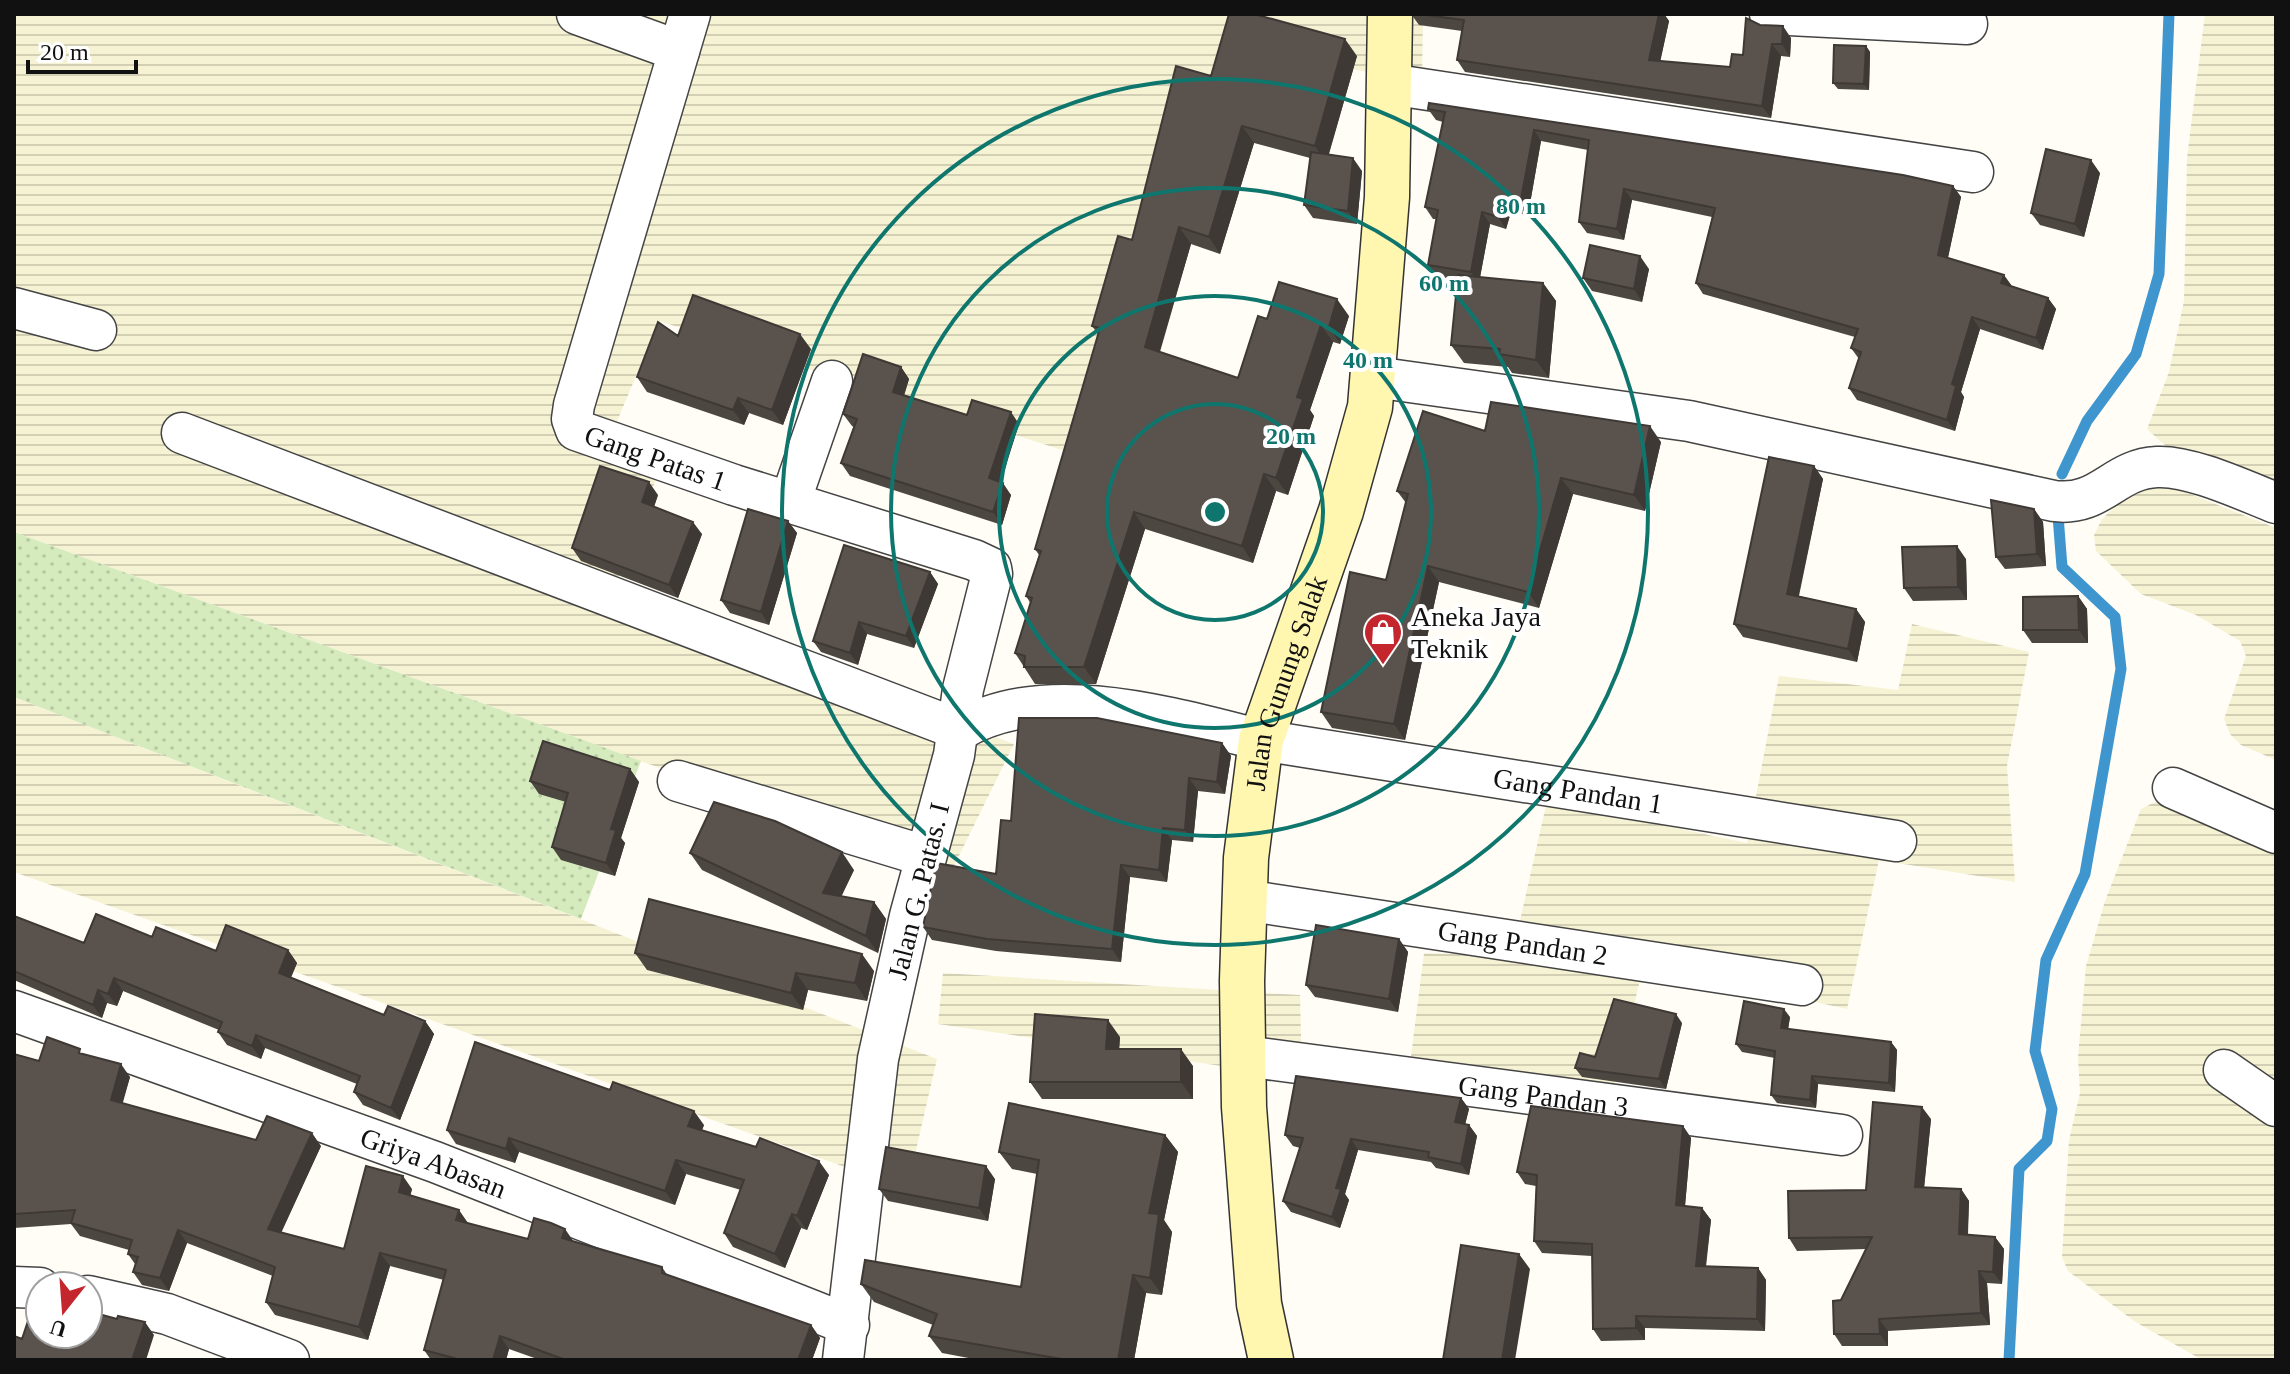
<svg xmlns="http://www.w3.org/2000/svg" width="2290" height="1374" font-family="'Times New Roman',serif">
<defs>
<pattern id="farmland-rules" width="6" height="5" patternUnits="userSpaceOnUse" patternTransform="scale(2)"><rect width="6" height="5" fill="#f6f3d4"/><path d="M0 2.5h6" fill="none" stroke="#d2cfb5"/></pattern>
<pattern id="grass-dots" width="8" height="8" patternUnits="userSpaceOnUse" patternTransform="scale(2)"><rect width="8" height="8" fill="#d5ebbd"/><path d="M2 2h.1M6 6h.1" fill="none" stroke="#b6c8a1" stroke-width="1.8" stroke-linecap="round"/></pattern>
</defs>
<rect width="100%" height="100%" fill="#fffdf5"/>
<path fill="url(#farmland-rules)" d="M14 14H1423L1422 83 1231 45 1103 463 659 321 610 438 663 461 613 592 1014 744 950 874 14 532Z
M2205 14H2276V490L2168 448 2147 429 2169 372 2184 301 2187 158Z
M2155 487 2178 489 2276 528V760L2241 745 2230 734 2224 719 2246 656 2240 641 2196 615 2141 594 2096 551 2094 535 2102 519 2126 497Z
M1912 624 2029 652 2007 766 2015 882 1879 860 1847 1009 1644 964 1604 1127 1406 1096 1424 953 1512 956 1547 801 1747 843 1779 676 1898 690Z
M14 697 937 1059 907 1189 14 872Z
M2157 801 2276 850V1360H2202L2134 1321 2068 1271 2062 1257 2069 1140 2080 1093 2078 1057 2086 966 2105 901 2141 809Z
M943 973 1300 995 1302 1078 938 1024Z"/>
<path fill="url(#grass-dots)" d="M14 532 641 761 581 919 14 697Z"/>
<g fill="none" stroke-linecap="round" stroke-linejoin="round">
<path stroke="#3f96cf" stroke-width="11" d="M2062 474 2087 421 2136 354 2159 274 2169 14
M2009 1360 2019 1169 2047 1141 2052 1109 2035 1051 2046 960 2085 874 2121 669 2115 617 2062 567 2058 516"/>
<g stroke="#444" stroke-width="43">
<g id="street">
<path d="M577 14 679 51"/>
<path id="s1" d="M690 14 574 405 572 419 576 430 734 485 974 560 991 568 992 574 963 689 954 755 910 916 878 1059 843 1360"/>
<path d="M1770 14 1967 24"/>
<path d="M1389 84 1973 172"/>
<path d="M14 308 96 330"/>
<path d="M1374 377 1689 421 2054 501C2101 507 2113 469 2157 467 2190 465 2245 491 2276 503"/>
<path d="M182 433 960 730"/>
<path d="M790 502 832 381"/>
<path id="s2" d="M960 730C1043 679 1173 718 1261 740L1896 841"/>
<path d="M678 781 925 856"/>
<path d="M2173 788 2276 833"/>
<path id="s3" d="M1244 900 1802 985"/>
<path id="s4" d="M14 1011 435 1162 849 1325"/>
<path id="s5" d="M1244 1056 1842 1135"/>
<path d="M2224 1070 2276 1106"/>
<path d="M14 1287 40 1288"/>
<path d="M88 1296 167 1314 289 1360"/>
</g>
</g>
<g stroke="#333" stroke-width="47">
<g id="secondary">
<path id="s6" d="M1271 1360 1259 1304 1244 1107 1242 981 1246 858 1261 740 1341 511 1370 407 1387 197 1390 14"/>
</g>
</g>
<use href="#street" stroke="#fff" stroke-width="40"/>
<use href="#secondary" stroke="#fff6b0" stroke-width="44"/>
</g>
<path fill="#4d4742" d="M1411 14H1664L1669 21 1660 61 1730 67 1743 55 1760 25 1791 38 1790 57 1781 56 1771 118 1465 72 1457 60 1462 31 1419 25Z
M1866 46 1870 52 1869 90 1838 89 1833 83Z
M1357 56 1329 154 1362 171 1357 224 1313 218 1304 205 1310 158 1254 143 1220 254 1191 244 1160 352 1238 378 1267 319 1349 316 1340 344 1333 342 1310 410 1314 416 1288 495 1276 491 1253 563 1145 529 1096 684H1035L1015 653 1031 604 1026 596 1039 555 1035 549 1098 334 1092 326 1211 76Z
M1428 109 1953 186 1961 197 1948 258 2012 286 2048 298 2056 309 2043 350 1980 329 1961 392 1964 397 1955 431 1857 400 1849 388 1859 359 1851 348 1855 337 1703 294 1696 283 1712 217 1632 200 1624 240 1587 233 1579 222 1588 150 1541 141 1528 215 1511 212 1506 229 1490 224 1480 277 1543 283 1556 301 1549 378 1512 373 1508 367 1464 363 1451 345 1457 280 1436 276 1428 265 1437 219H1433L1425 207 1443 122 1436 120Z
M2100 173 2084 237 2040 225 2031 213Z
M1649 269 1642 302 1592 291 1583 278Z
M678 336 811 349 783 425 749 413 744 425 647 392 637 377Z
M901 367 909 379 904 396 967 415 1019 424 1000 482 1011 495 1002 525 850 476 841 463 854 427 852 426 843 414Z
M1485 431 1661 442 1645 511 1573 494 1539 608 1439 582 1405 740 1332 728 1321 712 1386 580 1406 503 1397 491Z
M1814 466 1823 479 1799 596 1856 609 1865 622 1857 662 1743 637 1734 624Z
M658 495 654 507 702 534 678 598 581 561 572 548Z
M2034 509 2043 522 2046 566 2005 569 1996 557Z
M788 521 797 533 769 625 730 613 721 600Z
M1966 559 1967 600 1913 601 1904 588Z
M930 572 938 584 914 648 867 634 858 665 821 652 813 641Z
M2078 596 2087 609 2088 643H2032L2023 630Z
M1222 743 1231 756 1225 794 1198 791 1193 842 1172 840 1167 882 1130 877 1121 962 996 951 932 940 923 927 996 874 1011 821Z
M630 769 639 782 621 838 625 843 615 876 561 860 552 847 566 802 539 794 530 781Z
M690 853 854 870 841 896 874 902 886 919 878 953 702 870Z
M14 916 84 943 152 937 216 951 288 950 297 963 291 977 384 1015 425 1021 434 1034 400 1120 363 1105 354 1092 357 1084 265 1048 261 1059 227 1045 218 1032 219 1030 123 991 117 1006 107 1003 102 1018 14 980Z
M1399 939 1408 952 1398 1012 1315 997 1306 985Z
M635 953 874 971 867 1001 808 990 803 1010 647 970Z
M1790 1017 1788 1029 1891 1042 1897 1050 1895 1092 1818 1084 1816 1108 1777 1103 1771 1095 1775 1058 1742 1052 1736 1044Z
M1682 1023 1666 1089 1582 1077 1575 1068 1595 1057Z
M1120 1037 1119 1049 1193 1066V1099H1042L1030 1082Z
M14 1054 39 1061 83 1054 130 1077 122 1103 256 1140 321 1146 281 1232 344 1249 412 1189 410 1196 468 1223 528 1239 574 1242 662 1267 668 1276 811 1325 820 1338 812 1360H540L509 1349 506 1360H431L424 1350 444 1280 390 1266 368 1340 275 1315 266 1302 273 1276 187 1243 169 1291 142 1285 133 1272 135 1264 128 1254 129 1250 80 1236 71 1224 14 1228Z
M1461 1098 1469 1109 1465 1124 1469 1125 1477 1136 1469 1175 1436 1168 1431 1162 1358 1150 1345 1194 1349 1200 1340 1228 1291 1212 1283 1201 1300 1148 1293 1146 1285 1135Z
M1931 1119 1924 1187 1961 1189 1969 1201 1968 1235 1995 1237 2004 1249 2002 1284 1987 1283 1990 1325 1888 1331V1346H1842L1834 1334 1841 1300 1866 1249 1797 1251 1789 1238 1866 1190Z
M704 1125 702 1130 829 1175 807 1230 801 1228 785 1268 733 1247 724 1233 741 1190 686 1174 675 1205 519 1152 515 1163 456 1144 447 1130Z
M1683 1126 1691 1138 1685 1206 1702 1208 1711 1220 1706 1267 1758 1268 1766 1280 1765 1331 1645 1328V1340L1601 1341 1593 1329 1592 1256 1542 1253 1534 1241 1536 1186 1525 1184 1517 1172Z
M1165 1135 1178 1152 1164 1220 1172 1232 1162 1295 1146 1293 1134 1360H979L942 1353 929 1336 933 1325 874 1302 861 1284 1021 1287 1037 1174 1012 1169 999 1152Z
M995 1179 988 1221 888 1201 879 1189Z"/>
<path fill="#3f3936" d="M1659 14H1664L1669 21 1658 72 1649 60Z
M1783 26 1791 38 1790 57 1782 44Z
M1345 39 1357 56 1326 163 1315 146Z
M1772 44 1781 56 1771 118 1762 106Z
M1866 46 1870 52 1869 90 1864 84Z
M1242 126 1254 143 1220 254 1209 237Z
M1534 130 1541 141 1528 215 1520 204Z
M1353 158 1362 171 1357 224 1348 211Z
M2091 160 2100 173 2084 237 2075 224Z
M1953 186 1961 197 1946 266 1938 255Z
M1624 189 1632 200 1624 240 1617 229Z
M1503 201 1511 212 1506 229 1498 217Z
M1482 212 1490 224 1479 283 1471 272Z
M1179 227 1191 244 1156 363 1145 347Z
M1640 256 1649 269 1642 302 1634 289Z
M2004 275 2012 286 2001 283Z
M1543 283 1556 301 1549 378 1536 360Z
M2048 298 2056 309 2043 350 2036 338Z
M1337 299 1349 316 1340 344 1329 327Z
M1972 317 1980 329 1961 392 1964 397 1955 431 1947 420 1952 384Z
M1321 325 1333 342 1310 410 1314 416 1288 495 1276 478 1297 397Z
M800 334 811 349 783 425 772 410Z
M901 367 909 379 901 404 893 392Z
M738 398 749 413 744 425 733 410Z
M1011 412 1019 424 998 491 989 478Z
M1650 426 1661 442 1645 511 1634 495Z
M1814 466 1823 479 1796 607 1787 594Z
M1264 474 1276 491 1253 563 1242 546Z
M1561 478 1573 494 1539 608 1528 592Z
M649 482 658 495 651 515 642 502Z
M1003 483 1011 495 1002 525 993 512Z
M2034 509 2043 522 2046 566 2037 554Z
M1134 512 1145 529 1096 684 1084 667Z
M788 521 797 533 769 625 761 612Z
M693 522 702 534 678 598 669 585Z
M1957 546 1966 559 1967 600 1958 587Z
M1428 566 1439 582 1405 740 1394 724Z
M930 572 938 584 914 648 906 636Z
M2078 596 2087 609 2088 643 2079 630Z
M1856 609 1865 622 1857 662 1848 649Z
M859 622 867 634 858 665 850 653Z
M1222 743 1231 756 1225 794 1217 782Z
M630 769 639 782 621 838 625 843 615 876 606 863 611 829Z
M1189 778 1198 791 1193 842 1185 830Z
M1163 828 1172 840 1167 882 1159 870Z
M842 852 854 870 835 910 823 893Z
M1121 865 1130 877 1121 962 1112 949Z
M874 902 886 919 878 953 866 936Z
M1399 939 1408 952 1398 1012 1389 999Z
M288 950 297 963 288 985 279 973Z
M862 954 874 971 867 1001 855 983Z
M796 973 808 990 803 1010 791 993Z
M114 978 123 991 117 1006 108 994Z
M98 990 107 1003 102 1018 93 1005Z
M1784 1009 1790 1017 1787 1036 1781 1028Z
M1676 1014 1682 1023 1666 1089 1659 1079Z
M1108 1020 1120 1037 1118 1067 1106 1049Z
M425 1021 434 1034 400 1120 391 1108Z
M256 1035 265 1048 261 1059 252 1046Z
M1891 1042 1897 1050 1895 1092 1889 1083Z
M1181 1049 1193 1066V1099L1181 1082Z
M121 1064 130 1077 120 1113 111 1100Z
M1812 1076 1818 1084 1816 1108 1810 1100Z
M1461 1098 1469 1109 1463 1133 1455 1122Z
M1922 1107 1931 1119 1923 1199 1915 1187Z
M694 1111 704 1125 698 1140 688 1126Z
M1469 1125 1477 1136 1469 1175 1461 1164Z
M1683 1126 1691 1138 1684 1217 1676 1205Z
M312 1133 321 1146 277 1242 268 1229Z
M1165 1135 1178 1152 1164 1220 1172 1232 1162 1295 1150 1278 1149 1213Z
M509 1138 519 1152 515 1163 506 1149Z
M1351 1139 1358 1150 1345 1194 1349 1200 1340 1228 1332 1217 1336 1188Z
M676 1160 686 1174 675 1205 665 1191Z
M819 1161 829 1175 807 1230 797 1216Z
M986 1166 995 1179 988 1221 979 1208Z
M403 1176 412 1189 408 1205 399 1192Z
M1961 1189 1969 1201 1967 1247 1959 1234Z
M1702 1208 1711 1220 1704 1278 1696 1266Z
M459 1210 468 1223 456 1220Z
M792 1214 801 1228 785 1268 775 1254Z
M565 1229 574 1242 562 1238Z
M178 1230 187 1243 169 1291 160 1278Z
M1995 1237 2004 1249 2002 1284 1993 1272Z
M380 1253 390 1266 368 1340 359 1327Z
M1519 1254 1530 1269 1515 1360H1502Z
M1758 1268 1766 1280 1765 1331 1757 1319Z
M1979 1271 1987 1283 1990 1325 1981 1313Z
M1133 1275 1146 1293 1134 1360H1118Z
M1636 1316 1645 1328V1340L1636 1328Z
M1879 1319 1888 1331V1346L1880 1334Z
M145 1322 154 1335 146 1360H132Z
M811 1325 820 1338 812 1360H798Z
M500 1336 509 1349 506 1360H493Z"/>
<path fill="#5a524d" stroke="#3f3936" stroke-width="2" d="M1229 14H1254L1345 39 1315 146 1242 126 1209 237 1179 227 1145 347 1238 378 1258 316 1267 319 1279 282 1337 299 1329 327 1321 325 1297 397 1303 399 1276 478 1264 474 1242 546 1134 512 1084 667H1024L1025 656 1015 653 1032 598 1026 596 1041 551 1035 549 1100 328 1092 326 1118 236 1132 240 1176 66 1211 76Z
M1418 14H1659L1649 60 1730 67 1732 54 1743 55 1746 18 1760 25 1783 26 1782 44H1772L1762 106 1457 60 1464 20Z
M1834 45 1866 46 1864 84 1833 83Z
M1429 103 1903 175 1953 186 1938 255 2004 275 2001 283 2048 298 2036 338 1972 317 1952 384 1956 386 1947 420 1849 388 1861 352 1851 348 1858 329 1696 283 1715 208 1624 189 1617 229 1579 222 1589 140 1534 130 1520 204 1503 201 1498 217 1482 212 1471 272 1428 265 1438 210 1425 207 1445 112 1428 109Z
M2046 149 2091 160 2075 224 2031 213Z
M1311 152 1353 158 1348 211 1304 205Z
M1590 245 1640 256 1634 289 1583 278Z
M1458 275 1543 283 1536 360 1499 354 1500 349 1451 345Z
M693 295 800 334 772 410 738 398 733 410 637 377 658 322 678 336Z
M863 354 901 367 893 392 967 415 972 400 1011 412 989 478 1003 483 993 512 841 463 857 419 843 414Z
M1491 402 1650 426 1634 495 1561 478 1528 592 1428 566 1394 724 1321 712 1350 572 1386 580 1408 494 1397 491 1423 411 1485 431Z
M1769 457 1814 466 1787 594 1856 609 1848 649 1734 624Z
M600 466 649 482 642 502 693 522 669 585 572 548Z
M1991 500 2034 509 2037 554 1996 557Z
M748 509 788 521 761 612 721 600Z
M844 545 930 572 906 636 859 622 850 653 813 641Z
M1957 546 1958 587 1904 588 1902 547Z
M2078 596 2079 630H2023V597Z
M1019 718H1097L1222 743 1217 782 1189 778 1185 830 1163 828 1159 870 1121 865 1112 949 987 939 923 927 936 863 996 874 1001 820 1011 821Z
M543 741 630 769 611 829 616 830 606 863 552 847 568 793 530 781Z
M714 802 775 821 842 852 823 893 874 902 866 936 690 853Z
M649 899 862 954 855 983 796 973 791 993 635 953Z
M96 914 152 937 156 927 216 951 226 925 288 950 279 973 384 1015 388 1006 425 1021 391 1108 354 1092 360 1076 256 1035 252 1046 218 1032 222 1022 114 978 108 994 98 990 93 1005 14 971V916L84 943Z
M1316 925 1399 939 1389 999 1306 985Z
M1614 999 1676 1014 1659 1079 1575 1068 1580 1053 1595 1057Z
M1744 1001 1784 1009 1781 1028 1891 1042 1889 1083 1812 1076 1810 1100 1771 1095 1775 1051 1736 1044Z
M1035 1014 1108 1020 1106 1049H1181V1082H1030Z
M47 1037 80 1049 79 1053 121 1064 111 1100 256 1140 267 1116 312 1133 268 1229 344 1249 366 1166 403 1176 399 1192 459 1210 456 1220 528 1239 534 1218 551 1223 565 1229 562 1238 662 1267V1273L811 1325 798 1360H563V1359L500 1336 493 1360H461L424 1350 446 1270 380 1253 359 1327 266 1302 275 1267 178 1230 160 1278 133 1272 138 1257 128 1254 132 1240 71 1223 75 1210 14 1214V1054L39 1061Z
M475 1042 610 1090 613 1082 694 1111 688 1126 756 1147 760 1138 819 1161 797 1216 792 1214 775 1254 724 1233 744 1180 676 1160 665 1191 509 1138 506 1149 447 1130Z
M1296 1076 1461 1098 1455 1122 1469 1125 1461 1164 1428 1157 1429 1152 1351 1139 1336 1188 1341 1189 1332 1217 1283 1201 1303 1138 1285 1135Z
M1873 1102 1922 1107 1915 1187 1961 1189 1959 1234 1995 1237 1993 1272 1979 1271 1981 1313 1879 1319 1880 1334H1834L1833 1301 1841 1300 1872 1237 1789 1238 1788 1191 1866 1190Z
M1009 1103 1165 1135 1149 1213 1159 1214 1150 1278 1133 1275 1118 1360H1067L929 1336 937 1314 861 1284 865 1260 1021 1287 1039 1160 999 1152Z
M1531 1106 1683 1126 1676 1205 1702 1208 1696 1266 1758 1268 1757 1319 1636 1316V1328L1593 1329 1592 1244 1534 1241 1537 1175 1517 1172Z
M886 1147 986 1166 979 1208 879 1189Z
M1461 1245 1519 1254 1502 1360H1443Z
M36 1297 40 1298V1334H88V1311L117 1319 118 1316 145 1322 132 1360H14V1336L22 1339Z"/>
<g fill="none" stroke="#0f766e" stroke-width="4">
<circle cx="1215" cy="512" r="108"/>
<circle cx="1215" cy="512" r="216"/>
<circle cx="1215" cy="512" r="324"/>
<circle cx="1215" cy="512" r="433"/>
</g>
<defs>
<g id="shop-pin" transform="scale(2)"><path d="M0 17L-7.5 6A9.5 9.5 0 1 1 7.5 6Z" fill="#c4262e" stroke="#fff"/><path d="M-5-2.5h2.3a2.7 3.5 0 0 1 5.4 0H5L5.5 6h-11ZM-1.5-2.5h3a1.5 2.3 0 0 0-3 0Z" fill="#fff"/></g>
</defs>
<g fill-rule="evenodd">
<use href="#shop-pin" x="1383" y="632"/>
</g>
<g text-anchor="middle" stroke-width="8" stroke-linejoin="round" paint-order="stroke">
<g font-size="28" fill="#111" stroke="#fff">
<text dy="10" stroke="none"><textPath href="#s1" startOffset="518">Gang Patas 1</textPath></text>
<text dy="10" stroke="none"><textPath href="#s6" startOffset="684">Jalan Gunung Salak</textPath></text>
<text dy="10" stroke="none"><textPath href="#s2" startOffset="630">Gang Pandan 1</textPath></text>
<text transform="translate(918 891) rotate(-76)" y="10">Jalan G. Patas. I</text>
<text dy="10" stroke="none"><textPath href="#s3" startOffset="282">Gang Pandan 2</textPath></text>
<text dy="10" stroke="none"><textPath href="#s5" startOffset="302">Gang Pandan 3</textPath></text>
<text dy="10" stroke="none"><textPath href="#s4" startOffset="446">Griya Abasan</textPath></text>
</g>
<g font-size="28" fill="#111" stroke="#fff" text-anchor="start">
<text x="1411" y="626">Aneka Jaya<tspan x="1411" dy="32">Teknik</tspan></text>
</g>
</g>
<circle cx="1215" cy="512" r="12" fill="#0f766e" stroke="#fff" stroke-width="4"/>
<g font-size="24" text-anchor="middle" font-weight="bold" fill="#0f766e" stroke="#fff" stroke-width="8" stroke-linejoin="round" paint-order="stroke">
<text x="1521" y="214">80 m</text>
<text x="1444" y="291">60 m</text>
<text x="1368" y="368">40 m</text>
<text x="1291" y="444">20 m</text>
</g>
<rect width="2290" height="1374" fill="none" stroke="#111111" stroke-width="32"/>
<g transform="translate(64 1310) rotate(197)"><circle r="38" fill="#ffffff" stroke="#a0a0a0" stroke-width="2"/>
<path d="M0-6L14 30L0 20L-14 30Z" fill="#c4262e"/>
<text y="-12" font-size="22" font-weight="bold" text-anchor="middle" fill="#111111">U</text>
</g>
<path d="M28 60v12h108v-12" fill="none" stroke="#111111" stroke-width="4"/>
<text x="40" y="60" font-size="24" fill="#111111" stroke="#ffffff" stroke-width="6" paint-order="stroke">20 m</text>
</svg>
